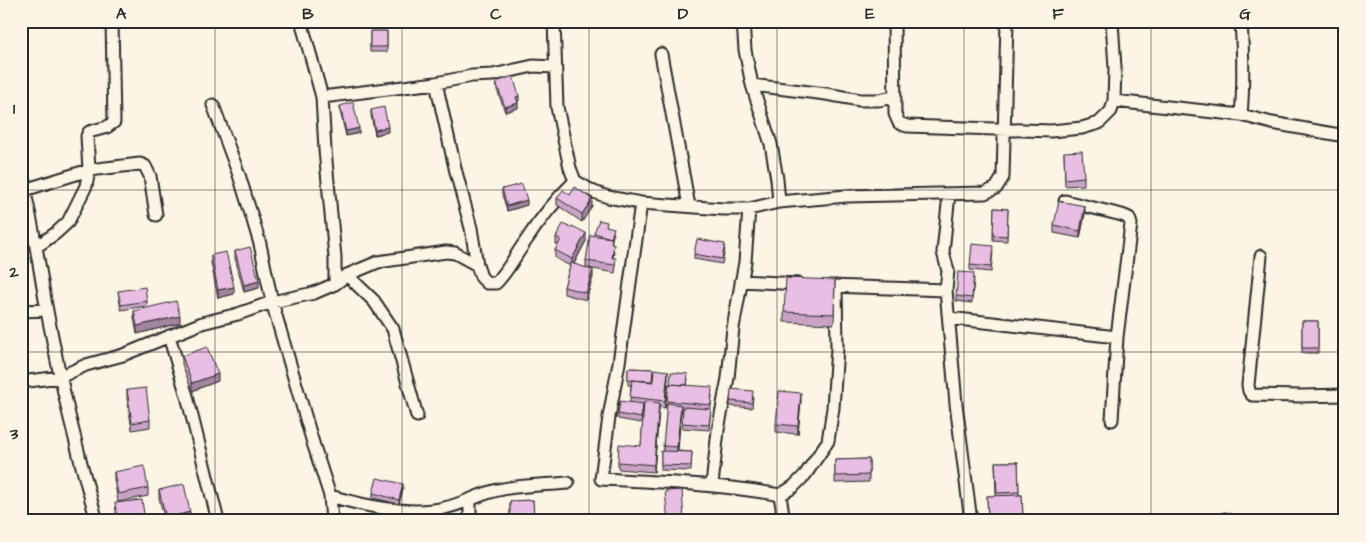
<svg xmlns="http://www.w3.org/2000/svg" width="1366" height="542" font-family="'Architects Daughter',sans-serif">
<rect width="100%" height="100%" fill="#fcf5e5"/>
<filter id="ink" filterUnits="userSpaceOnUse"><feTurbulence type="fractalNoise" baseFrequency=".02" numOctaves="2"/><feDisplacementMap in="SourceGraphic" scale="10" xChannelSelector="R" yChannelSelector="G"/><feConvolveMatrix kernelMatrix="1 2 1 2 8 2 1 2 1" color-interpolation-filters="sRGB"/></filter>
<g filter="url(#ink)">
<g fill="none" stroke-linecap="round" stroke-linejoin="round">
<g stroke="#2b2b2b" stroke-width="15">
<path id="minor" d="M303 21V28L322 97 325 150 335 257V284
M554 21 557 107 570 168 575 181 594 192 608 197 641 203 723 209H749L779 202 847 196 985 193 996 188 1003 177 1007 21
M743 21 745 50 752 85 771 144 777 179 779 202
M894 21 895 114 899 123 907 126 1051 131 1082 128 1099 123 1111 111 1114 101 1115 68 1112 21
M661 54 689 206
M436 83 456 172 471 228 477 265 481 277 487 283H496C507 272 514 258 523 245 538 222 555 200 575 181
M752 85 826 94 860 100H879L894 97
M322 97 436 83 472 76 493 75 533 66 555 67
M1114 101 1241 115 1272 123 1345 136
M213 105 239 175 252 217 260 244 272 302 313 443 330 496 332 521
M1241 115C1244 83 1243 53 1241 21
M21 177C33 221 39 266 47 311 60 381 77 452 97 521
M21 191 89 170 140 164 145 166 150 176 156 215
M949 194 943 252 948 271 946 290 956 404 971 521
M1065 201 1122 215 1129 218 1131 224 1117 337 1112 420
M641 203 619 363 609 417 601 479C661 482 721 484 780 495L784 521
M36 247 56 233 68 222 86 186 89 170 87 136 89 132 107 127 114 122 112 21
M1261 256 1248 385 1249 391 1252 395 1301 396 1345 395
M347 275 374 301 393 329 417 416
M741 281 799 284
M830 286 946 290
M21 311 47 310
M949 318 1117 337
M169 336 187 396 218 521
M21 382 60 377 86 365 123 355 202 323 238 314 272 302 314 293 335 284 347 275 378 262 446 252 455 253 477 265
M712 485 718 430 728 378 733 328 745 262 749 209
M780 495 793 487 805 475 828 441 833 408 837 348 836 286
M330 496C365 506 408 516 444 508 465 504 482 492 503 489 524 485 547 485 568 483
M470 500V521
M1225 519 1230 521"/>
</g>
<use href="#minor" stroke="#fcf5e5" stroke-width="11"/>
</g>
<path fill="#c8a3c4" stroke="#2b2b2b" d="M370 31H387V52H370Z
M496 82 519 101 517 102 518 108 505 112 496 87Z
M340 106 359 133 346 136 340 111Z
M371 110 388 132 375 135 371 115Z
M1064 152 1084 177V185L1065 186Z
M502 189 527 205 507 211 502 194Z
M570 195 592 206 582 222 557 205V198Z
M994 208 1008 209 1007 241 993 240Z
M1085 214 1080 238 1054 233V225Z
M607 226 614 233 612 239V244L614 252 613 258 616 266 615 273 588 268 593 277 586 300 564 294V287L570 266 555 258V250L558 245 556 244V237L586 241 574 264 586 268V261L594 235V233Z
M725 249 722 264 694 259V254Z
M235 251 259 288 244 292 235 258Z
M993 251 991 272 970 270V265Z
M211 255 234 294 218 298 211 263Z
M974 278 972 303 956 301V296Z
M835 280 834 324 784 322V312Z
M118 291 147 301V306L121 310Z
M134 311 180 323 137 334 134 318Z
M1302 321H1318V353H1302Z
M182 356 218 381 192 391 182 364Z
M628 368 653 369V382L668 378 665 408 659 407 654 472 618 469V462L641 446 644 406H643L641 423 618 419V414L630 402 631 385H628Z
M688 379 687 385 712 395 709 430 682 428 683 410H681L678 451 692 452 691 471 661 470V451H663L669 384Z
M127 390 150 420V427L132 430 127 398Z
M753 396 752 408 730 406V401Z
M801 400 798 434 776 432V424Z
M869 459V482L835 483V460Z
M995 462H1018L1019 495H1022L1023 521H988L987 496H996Z
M114 472 148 488V496L118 502 114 479Z
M403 489 399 504 373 498V493Z
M159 490 190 519 185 521H165L159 498Z
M533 500 534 521H510V501Z"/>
<path fill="#a385a0" stroke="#2b2b2b" d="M519 96V101L516 102V97Z
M518 103V108L505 112V107Z
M388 127V132L375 135V130Z
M359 128V133L346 136V131Z
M592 199V206L582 222V214Z
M527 200V205L507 211V206Z
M1085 206V214L1080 238V231Z
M586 233V241L572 267V259Z
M593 270V277L586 300V293Z
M259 281V288L244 292V285Z
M234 287V294L218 298V290Z
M180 316V323L137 334V326Z
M668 371V378L665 408V401Z
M218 374V381L192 391V383Z
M801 393V400L798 434V426Z
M659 403V410L654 472V465Z
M681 405V412L677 454V447Z
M403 484V489L399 504V500Z
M190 512V519L185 521H166V518Z"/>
<path fill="#e9bee4" stroke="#2b2b2b" d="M370 31H387V47H370Z
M513 76 519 96 516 97 518 103 505 107 496 82Z
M353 102 359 128 346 131 340 106Z
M384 107 388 127 375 130 371 110Z
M1082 151 1084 177 1065 179 1064 152Z
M522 184 527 200 507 206 502 189Z
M575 187 592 199 582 214 557 198 563 190 570 195Z
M1059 201 1085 206 1080 231 1054 225Z
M994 208 1008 209 1007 236 993 235Z
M599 220 607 222 606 226 614 228 611 238 594 233Z
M563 224 571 228 572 226 586 233 572 259 555 250 561 240 556 237Z
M590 235 612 238 611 244H614L612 258H616L615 265 586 261Z
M697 239 725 244 722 259 694 254Z
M972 244 993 246 991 267 970 265Z
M250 247 259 281 244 285 235 251Z
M226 252 234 287 218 290 211 255Z
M571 263 593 270 586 293 564 287Z
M958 272 974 273 972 298 956 296Z
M786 278 835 280 834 314 784 312Z
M145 287 147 301 121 305 118 291Z
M176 301 180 316 137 326 134 311Z
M1302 321H1318V348H1302Z
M207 347 218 374 192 383 182 356Z
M628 368 653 369 652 381 628 380Z
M654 369 668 371 665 401 630 397 632 380 653 382Z
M671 372 688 374 687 385 670 384Z
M669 384 712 387 711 405 667 401Z
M146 388 150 420 132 423 127 390Z
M731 389 753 391 752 403 730 401Z
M779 391 801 393 798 426 776 424Z
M620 401 643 404 641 418 618 414Z
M644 402 659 403 654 465 618 462 619 444 641 446Z
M667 403 681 405 677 447 663 446Z
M683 407 711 409 709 425 682 423Z
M661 451 692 452 691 466 661 465Z
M869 459V475L835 476V460Z
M995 462H1018L1019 492 997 493Z
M144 466 148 488 118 494 114 472Z
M377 478 403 484 399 500 373 493Z
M184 484 190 512 166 518 159 490Z
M682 490 684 521H668L665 491Z
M1022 495 1023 516H1014V520L998 521V516L988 517 987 496Z
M142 500 145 521H117L115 503Z
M533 500 534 518 510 519V501Z
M90 514 91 521H68V517Z
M382 515 394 521H380Z"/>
</g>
<path fill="none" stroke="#2b2b2b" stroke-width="1" stroke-opacity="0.55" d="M215 21V521M402 21V521M589 21V521M777 21V521M964 21V521M1151 21V521M21 190H1345M21 352H1345"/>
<rect width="1366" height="542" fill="none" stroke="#fcf5e5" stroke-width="55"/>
<rect x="28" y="28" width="1310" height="486" fill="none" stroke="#2b2b2b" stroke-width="2"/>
<g font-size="16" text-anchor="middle" font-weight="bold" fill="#2b2b2b">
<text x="121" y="19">A</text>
<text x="308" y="19">B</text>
<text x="496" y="19">C</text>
<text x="683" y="19">D</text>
<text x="870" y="19">E</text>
<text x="1058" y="19">F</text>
<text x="1245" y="19">G</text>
<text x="14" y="114">1</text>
<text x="14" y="277">2</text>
<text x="14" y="439">3</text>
</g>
</svg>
